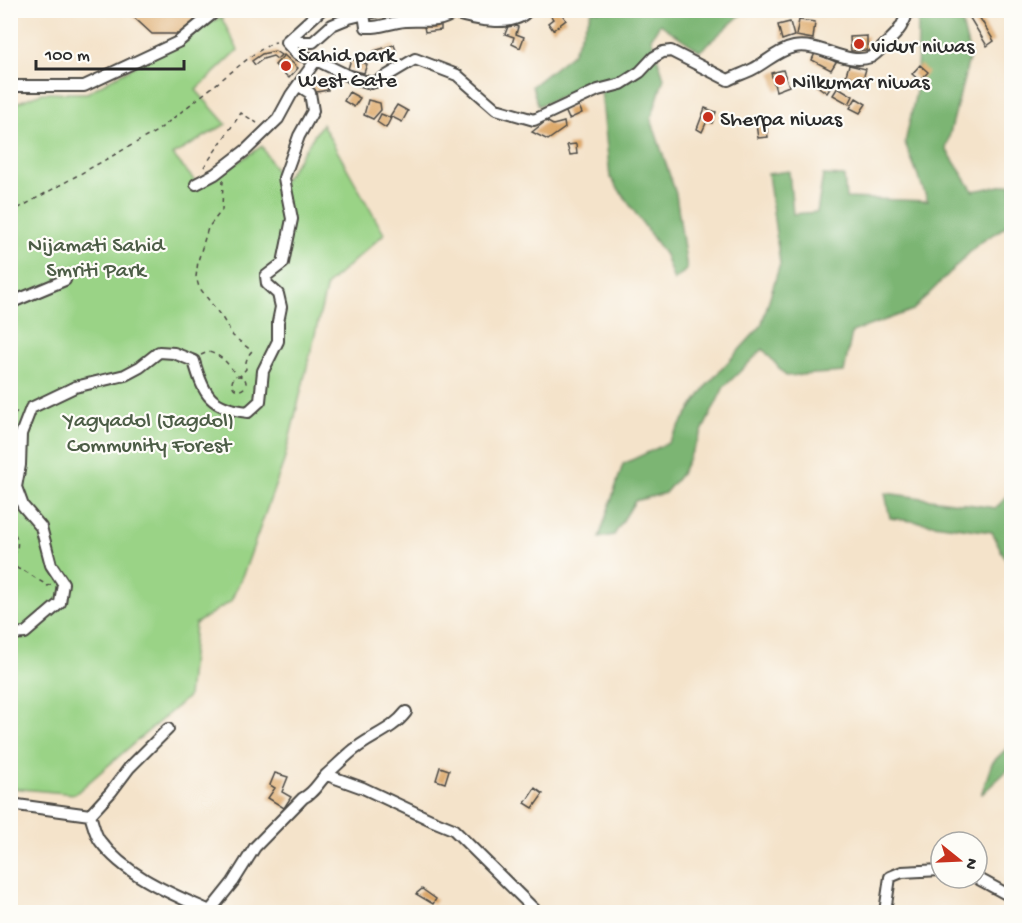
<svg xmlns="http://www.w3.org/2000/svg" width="1022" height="923" font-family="'Gochi Hand',sans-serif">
<rect width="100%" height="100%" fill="#fdfcf7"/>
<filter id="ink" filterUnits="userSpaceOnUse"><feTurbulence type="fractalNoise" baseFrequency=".0167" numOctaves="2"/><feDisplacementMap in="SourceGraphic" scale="12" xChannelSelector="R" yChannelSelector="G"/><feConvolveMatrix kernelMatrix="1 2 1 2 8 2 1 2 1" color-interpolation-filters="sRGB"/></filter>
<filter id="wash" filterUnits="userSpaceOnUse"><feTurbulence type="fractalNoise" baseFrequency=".008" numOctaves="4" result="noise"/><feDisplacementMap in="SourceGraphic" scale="24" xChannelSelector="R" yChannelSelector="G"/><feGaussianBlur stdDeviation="1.35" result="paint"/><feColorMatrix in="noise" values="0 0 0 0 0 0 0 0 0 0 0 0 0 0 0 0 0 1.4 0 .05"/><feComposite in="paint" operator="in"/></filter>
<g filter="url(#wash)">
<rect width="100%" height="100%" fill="#f4e3ca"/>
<path fill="#9ad386" stroke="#627f58" stroke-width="1.5" d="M221 17 238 50 196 90 226 124 173 155 200 187 262 146 282 183 322 124 384 234 327 285 284 461 246 567 231 601 195 624 188 697 75 794 11 788V105L42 93H87Z"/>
<path fill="#7bb573" stroke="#53704f" stroke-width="1.5" d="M592 11H745L700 51 660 24 651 38 664 78 651 119 676 194 687 269 674 281 665 255 610 177 600 81 538 106 532 86 572 54Z
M909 11H959L970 55 946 149 973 191 1011 184V223L978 244 913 310 852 332 844 372 786 376 763 349 724 387 681 474 665 493 635 501 614 535 599 538 623 464 668 443 707 385 761 326 780 264 768 174 789 171 793 214 817 212 823 175 844 176 846 198 928 201 905 143 917 87 918 19Z
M1011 492V571L992 532 890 518 885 493 996 508Z
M1011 744V767L981 795 992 763Z"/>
<g id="blocks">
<path fill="#dba563" d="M126 10H202L201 15 180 34H152Z
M426 10H444L443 16 425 17Z
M500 10H515L513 18 499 14Z
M547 10H559L566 20 553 30 548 23 553 19Z
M965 10H975L994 41 987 46Z
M799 20 815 22 813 39 796 36Z
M790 22 794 36 782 40 778 25Z
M441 23V30L425 32 424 26Z
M509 24 518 27 516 34 524 37 520 48 512 44 514 37 505 34Z
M867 36V50L851 51 850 37Z
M394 45 397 53 376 61 374 51Z
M275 51 281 55 277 59 273 56 263 59 255 65 252 61 262 54Z
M815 53 836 62 831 70 812 60Z
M284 55 298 68 289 78 275 65Z
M351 59 367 64 364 73 348 69Z
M849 65 866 69 863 79 856 78 855 82 850 80 851 76 846 75Z
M920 65 928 72 920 81 912 74Z
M783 70 789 86 776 91 771 73Z
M822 76 833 84 827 93 816 85Z
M325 83 328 90 311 93V85Z
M838 87 853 96 849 104 833 95Z
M349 92 360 98 354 107 344 101Z
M856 98 866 104 860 113 850 108Z
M368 100 380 103 381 110 373 119 364 115Z
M578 104 582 113 569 119 565 110Z
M397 105 408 111 402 122 390 116Z
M705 108 716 112 712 123 707 121 702 132 697 129Z
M381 114 391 118 386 128 377 122Z
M546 121 553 125 564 122 565 128 548 140 532 132Z
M766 123 768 137 758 138 756 124Z
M576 144 577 154 570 155 567 145Z
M440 767 449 770 445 783 436 780Z
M275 773 288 777 282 792 291 797 284 808 268 798 275 788 270 785Z
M535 788 543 794 533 808 525 803Z
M422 889 436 899 433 904 416 894Z"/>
</g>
</g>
<g filter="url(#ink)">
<use href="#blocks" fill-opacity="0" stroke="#494743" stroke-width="1.5"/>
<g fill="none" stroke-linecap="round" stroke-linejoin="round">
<g stroke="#494743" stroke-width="14">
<path id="minor" d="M364 14 366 27C379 28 386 24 398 22 419 18 435 26 454 13 472 19 515 29 528 10
M286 42 297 54 316 60 351 77 371 83 378 81 415 59 457 75 496 109 534 120 598 90 621 84 640 72 654 57 663 52 671 51 728 80C736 76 745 73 753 69 767 62 778 50 794 47 820 42 846 66 871 57 877 54 883 46 888 42 897 34 905 22 908 10
M286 42H313L332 25 349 18 381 10
M286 42 321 10
M10 86H84L178 42 217 10
M196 184 215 174 246 150 278 119 291 95 316 60
M10 303 65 280
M10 634 25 633 60 603 63 583 51 565 41 527 23 506 16 487 20 465 21 434 31 408 75 387 125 375 140 367 159 352 174 353 194 361C204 396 211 408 248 412L260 401 263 371 278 341V322L281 307 278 294 267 284 266 276 283 263 292 219 284 178 299 136 313 111 310 93 298 85
M327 775 363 788 431 820 453 829 537 912
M10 804 90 815 111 792 129 768 168 729
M90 815C93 823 95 835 100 841 126 876 172 894 210 911
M977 878 1012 897
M209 912 233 882 255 847 303 798C314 793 318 783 326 775 334 768 342 760 350 753 367 737 392 731 406 712
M885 912 890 877 902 872 941 870"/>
</g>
<path stroke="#494743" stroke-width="1.5" stroke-dasharray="4.5 4.5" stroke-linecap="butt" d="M204 167 241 113 257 123
M223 180 222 210 208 228 198 261 196 277 199 287 223 319 233 336 252 351C247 356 245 362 246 369L240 376
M10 213 157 131 254 54 272 43 276 42
M201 355 208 352C222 355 229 364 236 376
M232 383a7 7 0 1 1 14 0a7 7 0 1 1-14 0Z
M10 423 17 411
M10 527C20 538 20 550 10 561
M11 560 18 569 23 570 48 586 51 584"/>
<use href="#minor" stroke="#fff" stroke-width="10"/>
</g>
</g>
<g fill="#c8321e" stroke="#fdfcf7" stroke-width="2">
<circle cx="859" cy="44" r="6"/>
<circle cx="286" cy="66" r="6"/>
<circle cx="780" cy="80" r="6"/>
<circle cx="708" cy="117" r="6"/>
</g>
<g text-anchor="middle" stroke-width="4.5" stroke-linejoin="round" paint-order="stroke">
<g font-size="22" fill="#2b2b2b" stroke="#fdfcf7" text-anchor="start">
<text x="871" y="52">vidur niwas</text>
<text x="298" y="61">Sahid park<tspan x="298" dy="25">West Gate</tspan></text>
<text x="792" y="88">Nilkumar niwas</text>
<text x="720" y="125">Sherpa niwas</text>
</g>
<g font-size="22" fill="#4c5d46" stroke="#fdfcf7">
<text x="96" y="251">Nijamati Sahid<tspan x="96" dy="25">Smriti Park</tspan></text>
<text x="149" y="426">Yagyadol (Jagdol)<tspan x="149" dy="25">Community Forest</tspan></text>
</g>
</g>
<rect width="1022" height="923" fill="none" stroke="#fdfcf7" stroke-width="36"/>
<g transform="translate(959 860) rotate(108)"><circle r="28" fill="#fdfcf7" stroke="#a9a8a5" stroke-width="1.5"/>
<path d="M0-4.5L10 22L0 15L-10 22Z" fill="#c8321e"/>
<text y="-9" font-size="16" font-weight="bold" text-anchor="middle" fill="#2b2b2b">N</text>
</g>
<path d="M36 60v9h148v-9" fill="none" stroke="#2b2b2b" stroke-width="3"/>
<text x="45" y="60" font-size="18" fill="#2b2b2b" stroke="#fdfcf7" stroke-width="4.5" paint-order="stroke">100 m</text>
</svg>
